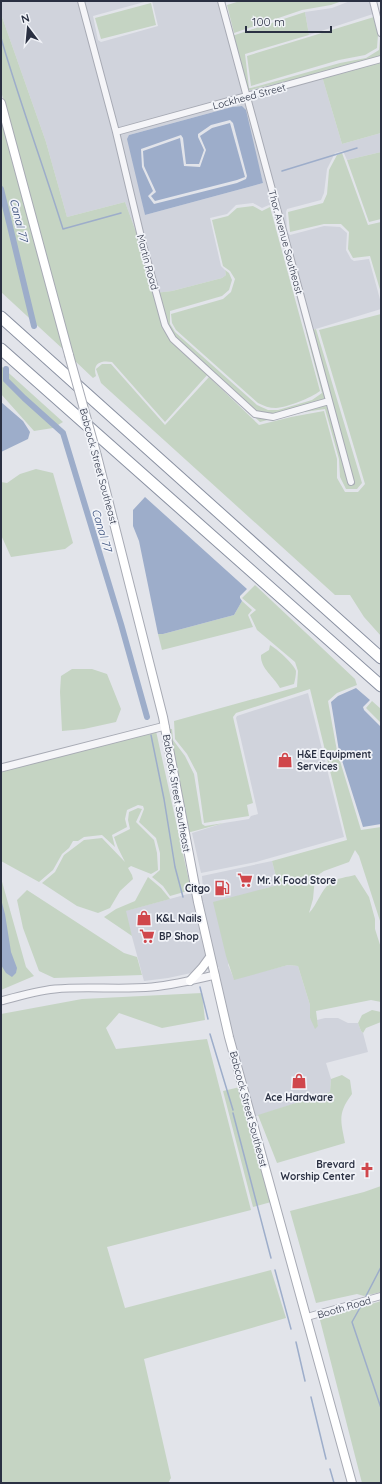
<svg xmlns="http://www.w3.org/2000/svg" width="382" height="1484" font-family="Quicksand,sans-serif">
<rect width="100%" height="100%" fill="#e2e4ea"/>
<path fill="#d0d3dc" fill-rule="evenodd" d="M1 1H148L93 16 98 40 101 42 158 26 152 1H230L226 2 225 5 231 31 242 92 321 73 342 144 381 133V152L347 160 343 151 335 153 327 169 324 193 321 200 287 209 286 212 287 229 288 233 290 235 324 226 340 227 347 233 346 250 351 259 354 261 369 259 381 303V309L306 332 272 207 269 205 262 208 253 203 236 205 227 214 210 218 221 266 225 270 226 275 222 278 172 291 155 293 142 248 125 202 67 217 46 142 1 14ZM242 106 263 183 145 215 129 135 232 107Z
M350 1H372L373 14 309 35 305 12 332 8Z
M308 693 344 837 256 862 201 873 192 833 224 823 249 819 251 816 258 814 236 718 237 716Z
M272 861 278 885 260 890 228 965 234 979 288 965 298 966 310 1005V1018L318 1026 317 1020 325 1018H338L348 1023H358L361 1031 363 1033 368 1052 326 1063 331 1079 330 1092 251 1118 218 974 219 967 168 978 144 981 125 911 203 890 202 876Z"/>
<path fill="#c5d4c3" d="M240 1H342L331 5 302 10 234 33 227 5Z
M151 3 156 25 101 39 95 18Z
M305 12 309 35 245 54 249 88H251L340 63 366 58 379 50 381 28V133L342 144 321 73 242 92 231 31 233 35H235Z
M1 14 46 142 67 217 125 202 142 248 155 293 172 291 222 278 226 275 225 270 229 273 232 280 229 290 222 296 170 311V324L175 332 257 405 268 410H278L312 400 322 393 306 332 316 329 362 483 357 489H346L340 477 339 459 325 409 290 414 260 422 208 374 165 422 112 362C101 360 92 363 96 376L93 378 73 359 1 91Z
M374 17 378 35 377 48 365 55 339 60 251 86 247 56Z
M1 114 65 351 1 292Z
M381 152V219L369 222 347 160Z
M342 153 368 225 381 222V293L370 256 353 258 348 249 349 232 341 224H324L290 232 288 212 323 203 327 194 329 170 337 155Z
M253 206 262 211 270 207 320 391C311 398 288 407 276 408 269 408 264 406 258 403L176 330 172 323 171 314 223 299 231 292 235 279 230 271 223 266 212 220 228 216 237 208Z
M381 314V636L364 617 350 595H335L101 383 96 369 102 364H111L165 425 209 377 259 425 291 417 324 411 337 459V478L345 492H358L365 484 319 330Z
M1 366 63 422 53 428 34 431 1 394Z
M36 469 53 473 73 543 65 549 11 557 1 535V482L7 483 20 474Z
M255 585 355 679 357 685 337 693 328 701 337 751 361 830 381 827V924L359 856 355 850 349 862 324 871 315 877 313 899 309 913C317 905 321 890 330 883 336 878 348 877 355 875L369 897 375 919V929L381 948V1002L371 1000 316 1011 318 1026 315 1029 310 1018V1005L298 966 288 965 234 980 226 956 213 902 278 885 272 861 347 840 310 689 236 713 233 717 253 803 247 805 249 816 204 823 197 773 187 754 175 739 174 721 297 687 298 671 295 662 257 630 250 615 256 610 242 598Z
M242 601 252 610 248 615 253 627 162 650 158 634H163L234 615Z
M270 645C276 648 294 664 296 671 296 675 295 680 294 684L280 688C274 677 260 668 261 655L269 650Z
M72 669H92L107 674 121 709 116 722 84 729 62 731 60 692 61 676Z
M372 701 381 709V723L366 708Z
M168 729H172L173 740 185 756 194 774 202 824 205 826 224 823 187 833Z
M156 731 191 890 170 896 163 886 152 877 160 870V853L156 838 139 822 144 809 143 806 138 805 127 810 125 819 127 827 112 835 115 847 102 835 84 837 78 841H73L69 848 62 854 53 870 39 882 1 861V771Z
M138 808 142 809 136 822 154 840 157 853 158 870 151 874 131 866 128 868 132 875 133 879 120 891 110 908 98 913 77 906 42 883 55 872 64 855 84 840 102 838 125 862 118 848 114 837 130 829 128 820 129 812Z
M148 877 161 888 170 899 126 911 132 936 104 917 116 909 135 901Z
M1 878 26 967 34 976 1 990Z
M27 890 124 953 137 957 142 975 54 978 39 971 23 928 17 900Z
M202 993 205 1020 162 1028 119 1013 106 1028 116 1049 207 1039 251 1210 107 1247 125 1308 271 1270 286 1318 144 1359 171 1478 168 1483H1V1014L82 999Z
M372 1010 381 1012V1022L366 1028 363 1033 361 1031 358 1023 362 1015Z
M342 1075 350 1080 352 1094C337 1114 341 1121 345 1143L277 1163 258 1115 330 1092 331 1079Z
M240 1087 271 1202 253 1207 223 1091Z
M381 1186V1292L364 1296 357 1294 316 1303 290 1211 364 1192Z
M381 1301V1483H362L320 1320Z"/>
<path fill="#9dadca" fill-rule="evenodd" d="M242 106 246 110 263 183 145 215 127 139 129 135 232 107ZM230 120 233 123 247 176 246 179 237 183 154 204 148 196 153 191 142 167 141 149 181 135 183 138 186 164H199L204 150 198 137V134L211 125Z
M230 123 245 177 237 180 155 201 151 196 156 192 144 166 143 151 180 138 184 166 200 167 206 150 200 136 212 128Z
M1 402 23 421 30 432 28 439 1 452Z
M145 497 247 589 240 596V598L242 601 234 615 163 634H158L139 541 133 526V510Z
M356 688 370 700 363 707 364 710 381 727V824L363 827 339 751 331 702 338 696Z
M1 899 5 914 11 952 17 968 16 973 12 977 6 973 1 965Z"/>
<g fill="none" stroke-linecap="round" stroke-linejoin="round">
<path stroke="#9dadca" stroke-width="1.5" d="M1 38C20 103 43 165 63 229L121 213
M282 171 357 148
M151 735 164 799 175 867 183 897
M200 987 208 1019
M210 1034 233 1110
M233 1113 271 1258
M275 1270 291 1329
M366 1296 381 1267
M361 1306 352 1322 381 1408
M296 1342 305 1381
M311 1397 326 1459
M330 1469 334 1483"/>
<path stroke="#9dadca" stroke-width="6" d="M1 189 34 326
M6 369V380L24 398 63 433 121 624 147 717"/>
<g stroke="#a7aab4" stroke-width="8">
<path id="minor" d="M81 1 116 132 142 241 165 325 173 339 255 414 273 417 329 401
M221 1 351 482
M373 1 381 33
M116 132 381 59
M307 1317 381 1296"/>
</g>
<g stroke="#a7aab4" stroke-width="9">
<path id="tertiary" d="M1 768 165 726
M1 1001C19 996 36 991 55 989 87 986 120 990 152 987 173 985 194 980 215 975"/>
</g>
<g stroke="#a7aab4" stroke-width="10">
<path id="secondary" d="M1 103 69 355
M97 456 163 717 198 902 229 1037 352 1483
M190 981 202 968 210 957"/>
</g>
<g stroke="#8990a1" stroke-width="13">
<path id="motorway" d="M1 317 381 658
M1 349 381 686"/>
</g>
<use href="#minor" stroke="#f5f5f8" stroke-width="6"/>
<use href="#tertiary" stroke="#f5f5f8" stroke-width="7"/>
<use href="#secondary" stroke="#fff" stroke-width="8"/>
<use href="#motorway" stroke="#fff" stroke-width="11"/>
<g stroke="#a7aab4" stroke-width="10" stroke-linecap="butt">
<path id="secondary-bridge" d="M69 355 97 456"/>
</g>
<use href="#secondary-bridge" stroke="#fff" stroke-width="8"/>
</g>
<defs>
<g id="shop-bare" transform="scale(1.2)"><path d="M-5-2.5h2.3a2.7 3.5 0 0 1 5.4 0H5L5.5 6h-11ZM-1.5-2.5h3a1.5 2.3 0 0 0-3 0Z" fill="#d0464b" stroke="#f1f3f8" stroke-width="2.5" paint-order="stroke"/></g>
<g id="supermarket-bare" transform="scale(1.2)"><path d="M-6-5.5h2.5l.6 2H6L4.5 2H-2.5L-4.4-4H-6ZM-1.5 3.2a1.3 1.3 0 1 0 .1 0ZM3 3.2a1.3 1.3 0 1 0 .1 0Z" fill="#d0464b" stroke="#f1f3f8" stroke-width="2.5" paint-order="stroke"/></g>
<g id="fuel-bare" transform="scale(1.2)"><path d="M-5.5-6h7V0h2V4h1.3V-2.5L3-4.5l.8-.8L6-3V5H2.5V1h-1V6h-7ZM-4.2-4.7v3.2H.2V-4.7Z" fill="#d0464b" stroke="#f1f3f8" stroke-width="2.5" paint-order="stroke"/></g>
<g id="church-bare" transform="scale(1.2)"><path d="M-1.2-6h2.4v3.5h3.3v2.4h-3.3V6h-2.4V-.1h-3.3v-2.4h3.3Z" fill="#d0464b" stroke="#f1f3f8" stroke-width="2.5" paint-order="stroke"/></g>
</defs>
<g fill-rule="evenodd">
<use href="#shop-bare" x="285" y="760"/>
<use href="#supermarket-bare" x="245" y="880"/>
<use href="#fuel-bare" x="222" y="888"/>
<use href="#shop-bare" x="144" y="918"/>
<use href="#supermarket-bare" x="147" y="936"/>
<use href="#shop-bare" x="299" y="1081"/>
<use href="#church-bare" x="367" y="1170"/>
</g>
<g text-anchor="middle" stroke-width="3.5" stroke-linejoin="round" paint-order="stroke">
<g font-size="10" fill="#2a3042" stroke="#f1f3f8">
<text transform="translate(249 96) rotate(-15)" y="4">Lockheed Street</text>
<text transform="translate(286 242) rotate(75)" y="4">Thor Avenue Southeast</text>
<text transform="translate(148 262) rotate(75)" y="4">Martin Road</text>
<text transform="translate(99 466) rotate(75)" y="4">Babcock Street Southeast</text>
<text transform="translate(177 793) rotate(80)" y="4">Babcock Street Southeast</text>
<text transform="translate(249 1109) rotate(75)" y="4">Babcock Street Southeast</text>
<text transform="translate(344 1307) rotate(-16)" y="4">Booth Road</text>
</g>
<g font-size="10" font-weight="bold" fill="#2a3042" stroke="#f1f3f8" text-anchor="start">
<text x="297" y="758">H&amp;E Equipment<tspan x="297" dy="12">Services</tspan></text>
<text x="257" y="884">Mr. K Food Store</text>
<text x="210" y="892" text-anchor="end">Citgo</text>
<text x="156" y="922">K&amp;L Nails</text>
<text x="159" y="940">BP Shop</text>
<text x="299" y="1101" text-anchor="middle">Ace Hardware</text>
<text x="355" y="1168" text-anchor="end">Brevard<tspan x="355" dy="12">Worship Center</tspan></text>
</g>
<g font-size="11" font-style="italic" fill="#334977" stroke="#f1f3f8">
<text transform="translate(19 220) rotate(76)" y="4">Canal 77</text>
<text transform="translate(102 530) rotate(73)" y="4">Canal 77</text>
</g>
</g>
<rect width="382" height="1484" fill="none" stroke="#2a3042" stroke-width="4"/>
<g transform="translate(28 28) rotate(344)" stroke="#f1f3f8" stroke-width="3" paint-order="stroke">
<path d="M0-3L7 15L0 10L-7 15Z" fill="#2a3042"/>
<text y="-6" font-size="11" font-weight="bold" text-anchor="middle" fill="#2a3042">N</text>
</g>
<path d="M246 26v6h85v-6" fill="none" stroke="#2a3042" stroke-width="2"/>
<text x="252" y="26" font-size="12" fill="#2a3042" stroke="#f1f3f8" stroke-width="3" paint-order="stroke">100 m</text>
</svg>
